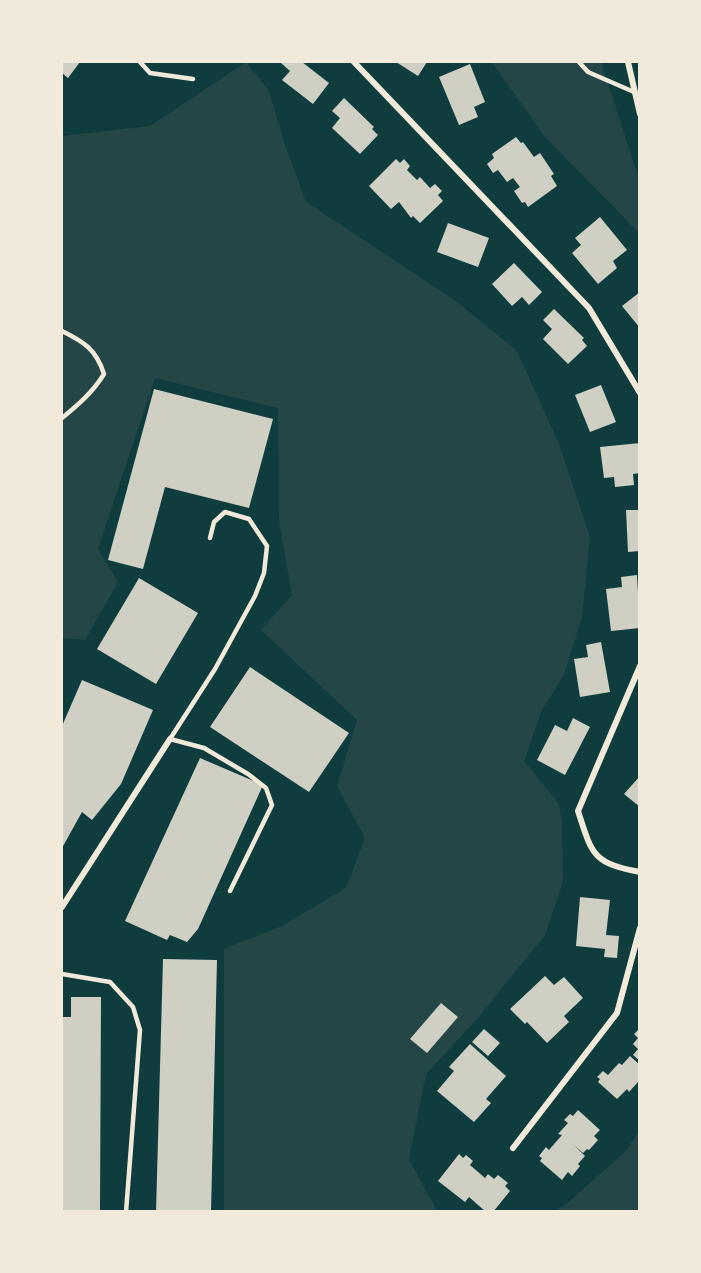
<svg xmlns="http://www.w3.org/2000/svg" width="701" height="1273" font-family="Helvetica,sans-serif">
<rect width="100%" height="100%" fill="#0f3d3e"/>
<path fill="#244646" d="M246 62 269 91 285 145 306 202 456 301 517 351 559 444 590 537 582 617 564 675 542 710 524 761 559 804 562 822 563 882 545 935 478 1018 426 1074 409 1159 437 1211H224V949L282 926 346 888 365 838 337 786 357 720 261 630 292 595 279 521 278 408 155 378 98 549 118 582 85 640 62 638V136L150 126Z
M492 62H601L639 179V233L545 137Z
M639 1131V1211H553L564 1206 626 1151Z"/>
<path fill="#cfcfc3" d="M62 62H80L68 78 62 73Z
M282 62H302L329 83 313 104 282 80 290 71 281 63Z
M396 62H427L418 76Z
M470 64 485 102 474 107 478 117 459 125 439 77Z
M344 98 374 127 372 129 378 135 360 154 332 128 340 118 332 111Z
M516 137 521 143 523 142 534 157 540 153 554 174 551 176 557 186 528 207 525 202 522 203 514 191 520 187 513 178 507 182 498 170 493 173 487 164 494 158 492 154Z
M396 159 400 163 404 159 410 166 407 170 417 180 420 177 430 188 435 184 442 191 438 195 443 201 420 223 413 216 411 218 399 202 391 209 369 186Z
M600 217 627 250 613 261 617 268 598 284 572 253 581 245 575 238Z
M448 223 489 238 478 267 437 252Z
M514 263 542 292 529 305 522 297 512 306 492 284Z
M640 292V328L622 306Z
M554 309 584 338 582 340 587 346 568 364 543 339 552 329 543 320Z
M601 385 616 422 590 432 575 395Z
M154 389 273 419 249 508 165 487 143 569 108 560Z
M640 443V473L633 474 634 485 615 487 614 477 604 478 600 447Z
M626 510H640V551L628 552Z
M637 575 640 628 611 631 606 589 622 587 621 577Z
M139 578 198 613 156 684 97 649Z
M601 642 610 692 580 697 574 659 588 657 586 645Z
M250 667 349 733 309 792 210 727Z
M82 680 153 710 121 784 92 820 82 812 62 848V726Z
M573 718 590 727 565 775 537 760 555 725 567 731Z
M200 758 263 785 198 929 187 942 170 935 167 940 125 921Z
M640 776V807L624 794Z
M580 897 610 900 606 935 619 936 617 958 604 957 605 949 576 946Z
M163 959 217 960 211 1212H156Z
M545 976 554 985 564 977 583 998 564 1016 569 1022 547 1043 527 1022 525 1024 510 1009Z
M71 997H101L100 1212H62V1017H71Z
M441 1003 458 1017 427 1053 410 1039Z
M640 1028V1061L633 1055 638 1049 633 1044 638 1038 634 1034Z
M484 1029 500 1043 488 1056 472 1042Z
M470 1044 506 1076 486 1099 491 1103 474 1122 437 1091 454 1071 449 1067Z
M630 1056 640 1065V1083L638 1082 629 1092 627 1089 617 1099 598 1082 600 1079 597 1077 603 1071 608 1075 619 1063 622 1065Z
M578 1110 600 1130 594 1136 598 1140 589 1150 587 1149 583 1153 574 1145 585 1156 578 1164 580 1166 572 1176 568 1172 562 1180 540 1161 542 1158 539 1156 546 1147 549 1150 562 1135 558 1134 568 1123 564 1120 570 1114 573 1116Z
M459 1154 463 1158 466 1155 473 1161 470 1165 485 1178 488 1174 494 1179 498 1175 508 1183 505 1186 510 1191 493 1212H486L469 1197 465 1202 438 1181Z"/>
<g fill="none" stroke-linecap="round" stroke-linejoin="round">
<path stroke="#f1e9da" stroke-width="4.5" d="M140 62 150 73 193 79
M579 62 588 72 634 92
M62 331C84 342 96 349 104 374 93 392 78 405 62 418
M210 538 214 522 225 512 249 519 267 546 264 573 255 596 215 669 170 739 204 748 248 774 266 788 272 805 230 891
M62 974 110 982 133 1007 140 1030 126 1212"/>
<path stroke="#f1e9da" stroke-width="6" d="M354 62 589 308 640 393
M628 62 640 114
M640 666 578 811C592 854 592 863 640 872
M62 907 170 739
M513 1148 617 1013 640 928"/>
</g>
<rect width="701" height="1273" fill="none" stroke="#f1e9da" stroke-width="126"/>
</svg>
